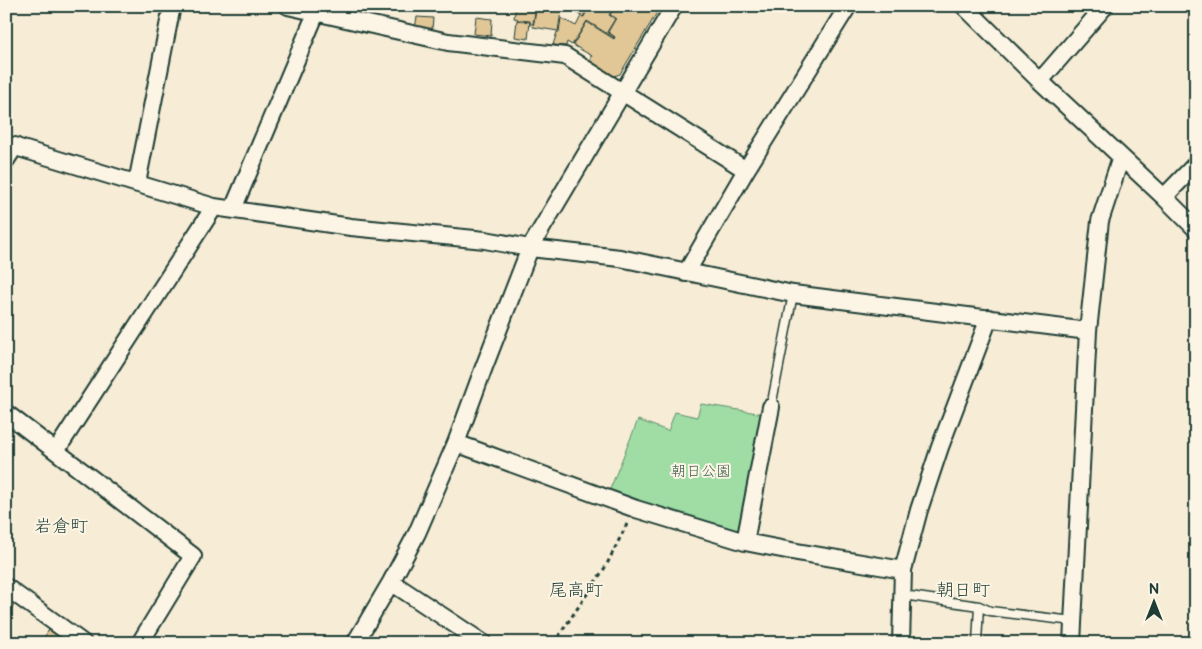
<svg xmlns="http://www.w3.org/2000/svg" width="1202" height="649" font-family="'Balsamiq Sans','Klee One',sans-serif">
<rect width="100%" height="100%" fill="#f7ecd5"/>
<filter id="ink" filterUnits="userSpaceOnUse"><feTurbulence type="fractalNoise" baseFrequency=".02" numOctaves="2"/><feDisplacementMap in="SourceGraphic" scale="10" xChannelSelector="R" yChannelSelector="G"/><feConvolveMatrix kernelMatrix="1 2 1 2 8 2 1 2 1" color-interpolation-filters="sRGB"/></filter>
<g filter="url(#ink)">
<path fill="#9fdda5" stroke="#5f8d6c" d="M701 404 764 414 743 530 736 536 608 494 638 420 668 431 675 412 697 417Z"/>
<path fill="#e1c696" stroke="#1f3d34" d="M516 6H536L533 24H530V21L517 20 518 19 514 18Z
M537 6H562L558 31 533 27Z
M569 6H588L583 17 568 8Z
M592 6H612L614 7 609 15 615 19 607 32 615 37 614 38 587 21 572 45 567 42 566 46 553 45 557 32H559L561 18 576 26 581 16 584 17 588 8 590 9Z
M615 6H661L620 74 614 76 589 61 592 56 573 45 587 22 614 39 615 37 608 32 616 18 610 15Z
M417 17 433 18 432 30 415 28Z
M476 17 492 19 491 36 474 34Z
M517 20 530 22 528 39 515 37Z
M6 598 15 604 6 616Z
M49 630 61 638 58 643H40Z"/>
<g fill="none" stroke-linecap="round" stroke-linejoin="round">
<g stroke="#1f3d34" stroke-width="11">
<path id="lane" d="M771 407 793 294
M903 595 979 606 990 611 1073 621
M977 643 979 606"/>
</g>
<g stroke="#1f3d34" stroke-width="20">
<path id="street" d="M288 6 448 42 565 56 746 170 686 273
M964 6 1040 81 1164 197 1196 229
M1040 81 1105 6
M6 144 214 207 351 227 485 240 530 248 620 258 793 294 1088 331
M6 160 15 146
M746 170 848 6
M137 183 172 6
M1164 197 1196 164
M233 209 316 13
M6 413 193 556 140 643
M456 443 636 509 745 542 797 552 903 570
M56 451 214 207
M745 542 771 407
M391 582 483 643
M6 587 83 643
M355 643 391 582 417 533 456 443 484 367 530 248 674 6
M901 643 903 570 919 510 940 447 989 318
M1072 643 1088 331 1100 221 1121 157"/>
</g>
<path stroke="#1f3d34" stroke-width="3" stroke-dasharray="4 4" stroke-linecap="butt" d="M554 643 606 566 627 524"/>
<use href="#lane" stroke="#fcf5e5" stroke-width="8"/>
<use href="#street" stroke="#fcf5e5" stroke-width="16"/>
</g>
</g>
<g text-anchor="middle" stroke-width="4" stroke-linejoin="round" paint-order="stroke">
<g font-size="15" fill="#395d4b" stroke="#fcf5e5">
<text x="701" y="476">朝日公園</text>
</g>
<g font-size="18" fill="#1f3d34" stroke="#fcf5e5">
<text x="61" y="532">岩倉町</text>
<text x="576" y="596">尾高町</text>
<text x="963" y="596">朝日町</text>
</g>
</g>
<rect width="1202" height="649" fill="none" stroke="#fcf5e5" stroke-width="25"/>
<rect x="12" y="12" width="1177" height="624" fill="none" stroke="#1f3d34" stroke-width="2" filter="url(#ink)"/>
<g transform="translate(1154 602)" stroke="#fcf5e5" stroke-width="4" paint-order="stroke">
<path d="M0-4L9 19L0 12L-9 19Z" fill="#1f3d34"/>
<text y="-8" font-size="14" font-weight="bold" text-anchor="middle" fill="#1f3d34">N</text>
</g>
</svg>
